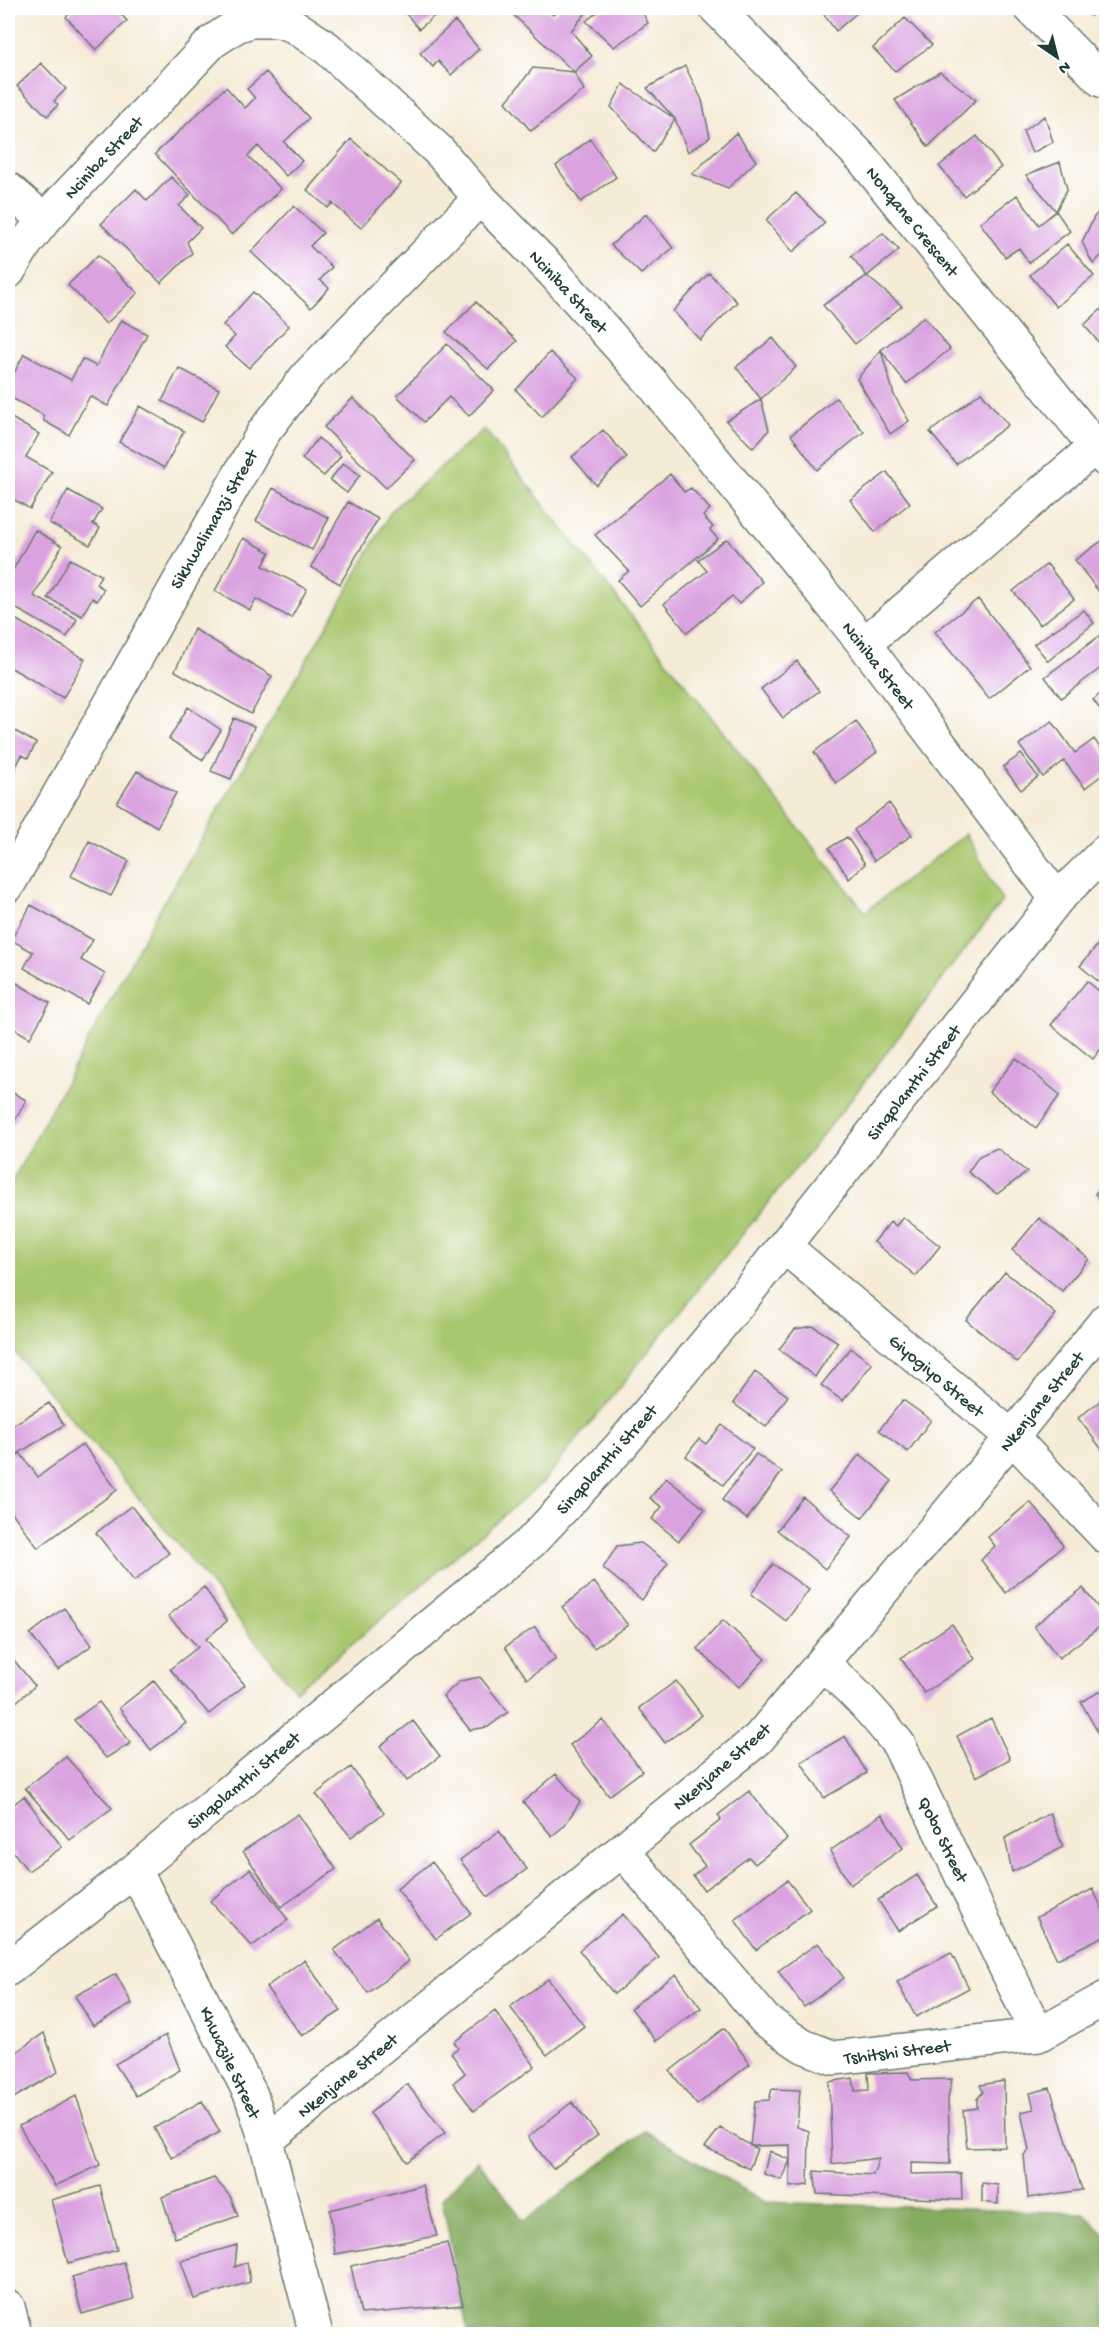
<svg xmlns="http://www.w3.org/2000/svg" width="1114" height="2342" font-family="'Gochi Hand',sans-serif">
<rect width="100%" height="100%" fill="#fff"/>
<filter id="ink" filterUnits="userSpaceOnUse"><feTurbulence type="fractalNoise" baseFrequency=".0167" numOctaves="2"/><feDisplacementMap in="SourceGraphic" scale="12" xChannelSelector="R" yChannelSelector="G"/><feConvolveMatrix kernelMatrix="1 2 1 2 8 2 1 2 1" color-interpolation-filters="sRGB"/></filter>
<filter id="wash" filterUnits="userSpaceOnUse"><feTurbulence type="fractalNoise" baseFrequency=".008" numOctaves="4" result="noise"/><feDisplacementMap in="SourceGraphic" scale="24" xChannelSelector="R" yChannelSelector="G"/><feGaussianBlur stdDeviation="1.35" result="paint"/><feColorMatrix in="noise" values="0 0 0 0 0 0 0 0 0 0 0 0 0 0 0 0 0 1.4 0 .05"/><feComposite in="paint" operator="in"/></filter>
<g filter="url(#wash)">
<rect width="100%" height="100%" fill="#f6ebd7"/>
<path fill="#a9c76e" stroke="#648251" stroke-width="1.5" d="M484 429 865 912 966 834 1002 901 842 1111 543 1482 296 1691 181 1548 8 1344V1189L154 919 342 600 391 511Z"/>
<path fill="#86ac61" stroke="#52744a" stroke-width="1.5" d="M645 2131 765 2202 1084 2213 1106 2236V2334H468L442 2199 478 2160 524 2221Z"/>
<g id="blocks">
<path fill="#daa3e0" d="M76 8H115L127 21 96 50 66 17Z
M401 8H444L419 29Z
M506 8H544L553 15 560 8H590L571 31 592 56 574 72 584 90 531 131 506 102 533 68 574 72Z
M603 8H640L648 23 614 47 586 21Z
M819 8H859L860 10 836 31Z
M905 18 932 45 895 71 873 48Z
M455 21 479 49 451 75 438 61 433 67 420 53Z
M41 63 66 89 54 101 58 105 47 116 17 86Z
M685 66 702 100 710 137 688 152 675 119 653 152 611 107 623 84 675 119 647 88Z
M266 72 309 118 284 142 302 161 286 176 258 146 248 156 281 189 232 235 155 154 226 87 245 108 255 98 247 89Z
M940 72 976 100 928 147 895 100Z
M1045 116 1053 142 1032 153 1023 131Z
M736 133 756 161 728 188 692 174Z
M977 136 1001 167 964 196 939 166Z
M351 139 401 183 361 228 332 203 328 208 307 190Z
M590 139 616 177 581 202 556 166Z
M1060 162 1067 189 1056 211 1070 231 1029 263 1019 248 1005 257 980 223 1017 195 1039 225 1056 211 1026 175Z
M171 177 190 195 179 206 201 228 187 242 192 253 161 283 101 224 136 189 147 201Z
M796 193 825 223 793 252 766 220Z
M1106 205V251L1093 264 1082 242 1094 217Z
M294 206 323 233 310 246 332 267 320 280 329 288 311 308 251 252Z
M646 214 673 248 641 274 611 245Z
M883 233 899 250 867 276 902 306 855 344 823 305 867 276 851 256Z
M1067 244 1094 276 1056 307 1030 275Z
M98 255 138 293 106 324 68 285Z
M709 273 737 302 700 340 673 311Z
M253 292 289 326 249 368 225 347 235 336 223 325Z
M476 302 517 341 488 369 446 332Z
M1106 305V351L1084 325Z
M924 317 950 349 906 384 881 350Z
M121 320 147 334 108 406 90 396 69 435 44 421 43 415 8 396V385L24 354 71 380 82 359 96 366Z
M773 338 796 367 761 399 736 367Z
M447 344 494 390 469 416 449 397 424 422 397 396Z
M881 350 894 395 909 421 890 434 857 379Z
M550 352 578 378 542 417 516 390Z
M179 368 219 389 202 422 162 401Z
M981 392 1008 425 956 464 930 432Z
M353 398 415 460 386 488 324 427Z
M836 398 864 432 817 470 791 435Z
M761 399 769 430 753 448 726 421Z
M140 406 184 431 164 468 119 442Z
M8 416 39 434 26 457 52 472 30 509 8 496Z
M603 430 627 457 596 485 572 457Z
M318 438 341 456 324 476 302 459Z
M343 463 360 475 347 493 330 480Z
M887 472 910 503 875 532 850 500Z
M670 474 684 492 691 488 710 509 703 516 713 527 710 530 718 539 640 606 618 580 629 571 595 535Z
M273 488 329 518 312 550 256 521Z
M68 490 102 509 93 524 100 528 90 545 49 523Z
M348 502 378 519 340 584 311 567Z
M35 530 62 546 34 596 77 619 67 637 8 604V579Z
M243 538 270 552 263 566 307 589 291 618 256 599 250 610 215 591Z
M1106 538V587L1099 592 1075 560Z
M727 539 762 582 739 604 732 596 687 633 664 604 707 571 698 560Z
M70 559 101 575 96 584 104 589 97 601 92 598 82 616 48 598Z
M1047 564 1074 599 1040 625 1013 591Z
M978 599 1030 666 989 699 935 632Z
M1084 610 1094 623 1048 661 1034 644Z
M8 615 85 659 63 698 8 666Z
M194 629 272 676 251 714 175 671Z
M1106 631V664L1061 698 1045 677Z
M797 661 819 691 783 718 761 689Z
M1106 689V717L1093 700Z
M188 707 221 730 203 760 169 739Z
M234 718 254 727 231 779 211 771Z
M856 721 877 752 836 783 814 752Z
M1052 721 1075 753 1094 739 1106 756V772L1085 788 1064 761 1043 777 1019 745Z
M8 727 36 743 28 758 22 755 8 782Z
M1021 754 1038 777 1021 790 1003 767Z
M137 771 176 793 157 827 117 803Z
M889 803 912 835 874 861 854 830Z
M847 837 865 864 849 879 829 848Z
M89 841 129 861 111 896 71 876Z
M31 905 93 940 81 960 105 974 87 1004 24 968 33 952 11 940Z
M1106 935V988L1080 966Z
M1087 981 1106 997V1012L1103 1017 1106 1020V1042L1093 1059 1051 1025Z
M15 982 50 1003 30 1038 8 1025V995Z
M1016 1058 1060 1095 1036 1128 989 1092Z
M8 1090 26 1100 8 1134Z
M997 1148 1027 1172 997 1194 968 1172 979 1156Z
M1106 1180V1203L1095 1194Z
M903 1217 940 1246 916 1276 874 1242 891 1221 896 1226Z
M1039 1218 1089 1259 1062 1291 1012 1250Z
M1005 1272 1056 1314 1017 1362 966 1320Z
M813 1326 838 1342 815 1377 779 1349 795 1329Z
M851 1348 872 1364 843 1401 821 1385Z
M755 1372 788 1396 766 1427 733 1403Z
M903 1400 931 1420 908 1452 879 1430Z
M1100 1401 1106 1410V1455L1078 1418Z
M49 1403 64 1425 8 1460V1428Z
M722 1425 753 1449 723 1485 686 1456 699 1439 706 1444Z
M83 1444 117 1490 38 1548 8 1507V1462L20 1453 38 1477Z
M756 1454 782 1472 747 1519 722 1500Z
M860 1454 892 1481 862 1518 829 1491Z
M666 1478 705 1509 679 1541 652 1519 662 1507 650 1498Z
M803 1497 851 1537 825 1569 777 1530Z
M1030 1502 1052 1527 1063 1546 1006 1593 981 1560 995 1546 988 1537Z
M131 1506 169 1553 134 1581 96 1533Z
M641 1543 668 1563 642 1600 603 1568 617 1546Z
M773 1564 809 1590 786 1621 751 1594Z
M594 1582 628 1625 594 1648 562 1607Z
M204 1587 227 1621 206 1639 245 1685 209 1714 170 1669 198 1647 168 1616Z
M1083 1588 1106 1618V1622L1059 1658 1034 1626Z
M64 1608 92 1645 58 1670 30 1634Z
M723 1620 765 1659 739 1687 697 1649Z
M952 1624 975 1659 924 1693 901 1658Z
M535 1627 556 1659 527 1679 505 1647Z
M8 1653 35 1686 8 1709Z
M480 1677 508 1712 488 1727 470 1730 443 1696 460 1681Z
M154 1681 186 1723 151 1750 119 1708Z
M676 1681 702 1715 665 1743 639 1708Z
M1106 1688V1735L1101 1738 1081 1702Z
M99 1702 131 1743 106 1758 74 1720Z
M991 1718 1010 1759 976 1777 957 1736Z
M603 1720 642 1771 609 1796 570 1745Z
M413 1721 440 1756 407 1781 380 1746Z
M845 1736 867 1773 824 1798 801 1762Z
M66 1757 112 1808 70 1840 25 1788Z
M351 1767 384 1813 351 1837 316 1794Z
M556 1774 580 1802 564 1826 552 1836 523 1802Z
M749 1791 787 1839 755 1864 749 1857 704 1890 693 1876 705 1866 689 1845 721 1820 718 1815Z
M24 1796 62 1847 28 1871 8 1845V1809Z
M1050 1813 1063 1847 1012 1872 1005 1838Z
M298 1814 336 1869 281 1907 243 1851Z
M882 1814 903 1848 850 1885 830 1851Z
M499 1831 527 1869 488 1897 460 1860Z
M432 1862 471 1913 436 1939 397 1889Z
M250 1869 288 1920 252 1946 210 1901Z
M917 1875 937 1906 898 1931 878 1900Z
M787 1880 810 1909 756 1950 735 1920Z
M1093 1889 1106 1917V1935L1057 1959 1037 1917Z
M623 1914 659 1958 614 1994 579 1950Z
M377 1918 409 1961 368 1993 334 1950Z
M818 1943 844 1978 804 2007 778 1971Z
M951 1953 969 1988 916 2017 897 1982Z
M304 1960 341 2011 302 2036 266 1987Z
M116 1974 132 2004 93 2026 75 1996Z
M676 1974 701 2008 656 2041 631 2008Z
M548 1979 584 2026 547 2055 510 2007Z
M495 2011 535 2066 474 2111 453 2083 465 2073 451 2053 458 2048 454 2042Z
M724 2028 750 2064 697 2105 670 2071Z
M44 2033 58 2072 12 2099 8 2092V2058Z
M166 2035 180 2070 136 2096 115 2064Z
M908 2072 912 2080 952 2079 948 2098 950 2164 911 2163V2174L961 2173 962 2200 817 2194 814 2171 873 2175 879 2158 832 2164 829 2082 853 2078 855 2091 869 2090 868 2073Z
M1004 2081 1005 2147 967 2148 963 2110 977 2108V2099L983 2092 980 2085Z
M407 2084 445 2133 407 2162 370 2113Z
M1050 2088 1082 2190 1028 2198 1024 2155 1029 2150 1021 2112 1034 2109 1030 2093Z
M772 2089 800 2090 797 2127 809 2131 808 2185 790 2187V2145L750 2146 755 2101 769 2100Z
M76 2096 100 2165 55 2186 19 2126Z
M202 2101 220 2132 172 2158 154 2128Z
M572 2102 598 2135 553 2169 528 2137Z
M720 2128 757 2149 749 2169 705 2147Z
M769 2151 790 2160 782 2180 764 2174Z
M214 2178 230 2196 238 2216 175 2238 162 2197Z
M982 2183 998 2185V2204L982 2202Z
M423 2185 437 2236 335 2254 330 2210Z
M100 2186 117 2250 68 2263 51 2200Z
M447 2243 463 2305 361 2314 351 2266Z
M237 2245 235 2267 247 2262 250 2282 194 2299 181 2261Z
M124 2262 134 2299 82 2314 72 2277Z"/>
</g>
</g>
<g filter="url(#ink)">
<use href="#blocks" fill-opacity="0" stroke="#6a7a6d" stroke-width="1.5"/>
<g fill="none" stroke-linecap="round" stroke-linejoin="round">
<g stroke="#6a7a6d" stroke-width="36">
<path id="minor" d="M716 8 862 158 1106 460
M8 189 44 220
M8 272 26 243 44 220 212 42 236 26 251 21H279L294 26 327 48 439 151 480 198 553 272 651 382 864 644 1057 899
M864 644 1095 447
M8 885 263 433 307 376 480 198
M785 1247 1012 1437 1106 1537
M822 1664C852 1688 876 1715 899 1745L1038 2035
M622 1850 765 2020 803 2046 834 2058 1038 2035 1106 1998
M135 1870 251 2095 266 2141 316 2334
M8 1969 135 1870 531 1542 619 1448 739 1303 1057 899 1106 851
M266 2141 758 1739 1012 1437 1106 1320
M8 2307 15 2334"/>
</g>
<g stroke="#6a7a6d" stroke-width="36">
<path id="major" d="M1031 8 1101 80 1106 82"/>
</g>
<path stroke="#6a7a6d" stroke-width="4" stroke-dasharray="4.5 4.5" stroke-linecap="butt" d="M1089 16 1096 8"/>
<use href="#minor" stroke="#fff" stroke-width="33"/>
<use href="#major" stroke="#fff" stroke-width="33"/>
</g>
</g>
<g text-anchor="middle" stroke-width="4.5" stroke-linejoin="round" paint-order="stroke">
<g font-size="18" fill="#1f3d34" stroke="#fff">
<text transform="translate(103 157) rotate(-47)" y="6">Nciniba Street</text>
<text transform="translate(913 221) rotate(51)" y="6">Nonqane Crescent</text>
<text transform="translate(569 291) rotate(47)" y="6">Nciniba Street</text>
<text transform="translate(213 519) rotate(-60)" y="6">Sikhwalimanzi Street</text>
<text transform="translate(879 665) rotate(52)" y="6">Nciniba Street</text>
<text transform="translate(913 1082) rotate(-52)" y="6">Sinqolamthi Street</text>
<text transform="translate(937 1375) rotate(40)" y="6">Giyogiyo Street</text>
<text transform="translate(1041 1401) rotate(-51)" y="6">Nkenjane Street</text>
<text transform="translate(606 1459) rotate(-48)" y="6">Sinqolamthi Street</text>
<text transform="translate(721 1766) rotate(-41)" y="6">Nkenjane Street</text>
<text transform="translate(243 1780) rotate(-40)" y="6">Sinqolamthi Street</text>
<text transform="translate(944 1839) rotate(64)" y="6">Qobo Street</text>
<text transform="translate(897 2051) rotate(-7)" y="6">Tshitshi Street</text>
<text transform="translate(231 2062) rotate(65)" y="6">Khwazile Street</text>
<text transform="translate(347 2075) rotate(-39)" y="6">Nkenjane Street</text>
</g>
</g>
<rect width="1114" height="2342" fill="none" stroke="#fff" stroke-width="30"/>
<g transform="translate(1057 57) rotate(145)" stroke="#ffffff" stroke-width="4.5" paint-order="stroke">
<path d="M0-4.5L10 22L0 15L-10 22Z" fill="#1f3d34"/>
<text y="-9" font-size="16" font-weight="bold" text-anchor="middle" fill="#1f3d34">N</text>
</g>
</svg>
